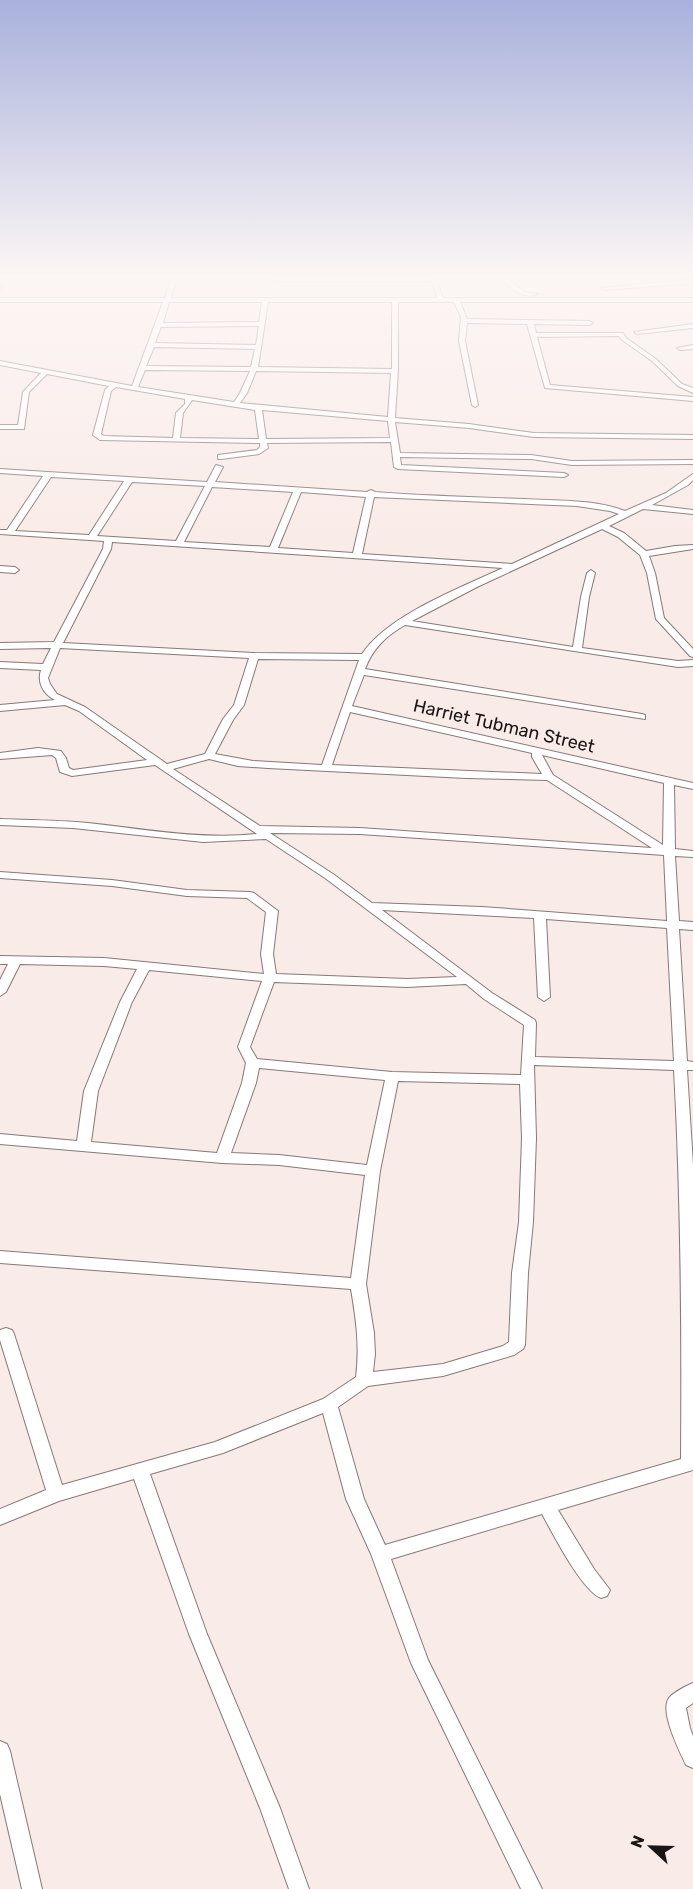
<svg xmlns="http://www.w3.org/2000/svg" width="693" height="1889" font-family="Rubik,sans-serif">
<rect width="100%" height="100%" fill="#f9ebe8"/>
<g fill="none" stroke-linecap="round" stroke-linejoin="round">
<g stroke="#867977" stroke-width="2">
<path id="street" d="M2 278H8L0 289Z
M171 278H177L171 298H437L432 281H273L270 279 271 278H436L443 298H693V302H460L467 319 590 321 593 323 590 325 534 324 536 333H623L626 338 656 359 682 384 693 388V393L678 386 652 361 622 340 619 336 537 337 550 385 693 397V401L545 388 527 324 467 323 465 341 478 405 475 407 472 405 459 341 461 317 454 302H398V371L395 418 469 424 534 433 693 435V439L534 437 469 428 395 422 400 453 531 455 572 461 693 460V464L572 465 531 459 400 457 401 465 564 473 568 475 564 477 398 469 394 467 391 442 267 443 268 448 259 454 221 459H218V455L257 450 260 447V443L100 440 93 435 105 390 109 386 47 374 29 392 24 429H0V425H18L23 392 41 373 0 365V361L132 386 163 302H0V298H165ZM169 302H262L259 322 163 323ZM268 302H392V369L258 367ZM259 326 256 345 155 343 161 327ZM154 347 255 349 251 367 146 366ZM145 370 250 371 240 393 234 402 138 387ZM256 371 391 373 388 417 240 403 247 393ZM116 387 185 399V404L176 413 173 438 104 436 101 434 111 391ZM192 400 255 410 259 439 180 438 183 413ZM262 410 388 421 390 438 266 439Z
M500 278H506L525 292 538 294C523 300 511 288 500 278Z
M693 279V283L604 290 601 288Z
M693 324V328L637 334 634 332Z
M693 345V349L680 350 677 348Z
M216 465 223 467 215 482 367 492 371 490 375 492C424 496 474 497 524 499 557 501 594 499 625 511L666 493 693 474V480L688 485 652 505 693 510V514L643 509 609 526 624 533 646 551 675 546 693 545V549L649 556 655 573 664 618 693 649V657L690 656 656 619 647 573 640 555 618 537 602 529 477 587 412 621 573 647 581 597 587 573 591 570 595 573 589 597 582 648 678 661 693 660V666L678 667 405 625C386 636 373 648 365 669L642 714 645 715V719L364 675 352 706 693 783V789L674 785 675 849 693 851V857L675 856 679 921 693 922V930L679 929 687 1061 693 1062V1070H687L693 1165V1470L558 1510 594 1569 610 1590 607 1596 601 1598C582 1591 553 1534 542 1514L391 1559 428 1660 542 1889H521L411 1663 371 1554 346 1499 323 1413 223 1453 150 1474 207 1634 280 1808 309 1889H289L260 1808 189 1634 134 1479 59 1501 0 1525V1509L46 1490 0 1340V1330L6 1328 12 1330 14 1334 62 1485 215 1442 323 1399 356 1377C360 1346 356 1319 351 1289L0 1263V1251L351 1278 365 1175 279 1165 222 1163 0 1144V1134L77 1141 84 1091 120 1002 137 969 104 966 20 964 6 992 0 996V980L8 964H0V956L104 958 264 974 261 954 266 912 247 898 187 896 112 886 0 878V872L112 880 187 890 250 892 254 893 278 911 273 954 276 974 407 979 457 977 325 878 266 839 203 842 73 828 0 825V819C29 820 58 820 88 823 144 829 200 840 257 834L155 765 72 776 60 772 56 758 52 755 0 759V753L38 748 61 751 66 758 69 768 73 770 147 760 79 711 65 705 0 711V705L55 700C43 694 37 682 41 670L0 668V662L43 664 51 648 0 649V643L54 642 103 549 104 541 0 534V530H7L43 476 0 473V469L207 482ZM51 477 124 481 89 535 15 531ZM132 482 205 486 176 541 97 536ZM212 487 293 492 270 547 184 542ZM301 492 366 497 353 553 278 548ZM374 497 577 506 610 511 619 514 512 564 362 554ZM112 542 503 568C460 588 388 615 362 654L254 653 63 643 111 549ZM60 648 249 658 234 705 223 719 205 754 167 764 85 707 57 694 50 684 48 678ZM258 659 359 660 322 765 253 761 215 754 233 720 244 705ZM350 712 532 753V757L542 774 332 765ZM542 755 664 783 663 845 553 775ZM209 759 238 766 268 768 466 778 547 780 652 848 360 828 260 826 173 769ZM270 833 360 834 664 855 667 921 482 907 372 903 333 874ZM382 910 534 918 538 997 544 1001 550 997 546 919 667 928 674 1061 535 1057 536 1023 535 1020 492 993ZM149 970 262 981 238 1047 246 1063 242 1083 217 1153 91 1142 98 1091 132 1002ZM274 982 407 987 466 984 484 999 524 1025 521 1075 392 1072 257 1059 250 1047ZM534 1065 674 1070C681 1200 682 1329 681 1459L385 1545 364 1499 338 1407 368 1386 443 1376 514 1355 523 1349 525 1345 528 1273 533 1222 536 1138ZM259 1068 385 1080 367 1165 279 1155 231 1153 256 1083ZM398 1081 520 1084 522 1138 519 1222 512 1273 509 1342 503 1346 443 1364 373 1372 375 1354 374 1333 366 1284 380 1171Z
M0 566 15 567 19 570 15 573 0 572Z
M693 1683V1703L686 1708 690 1728 693 1736V1768L686 1765C680 1752 659 1711 669 1698 674 1692 686 1686 693 1683Z
M0 1741 7 1744 10 1751 42 1889H22L0 1794Z"/>
</g>
<use href="#street" fill="#fff" fill-rule="evenodd"/>
</g>
<linearGradient id="sky" x2="0" y2="1"><stop stop-color="#a9b1dc"/><stop offset="0.51" stop-color="#fcf6f5"/><stop offset="1" stop-color="#fcf6f5" stop-opacity="0"/></linearGradient>
<rect width="693" height="542" fill="url(#sky)"/>
<g text-anchor="middle" stroke-width="4.5" stroke-linejoin="round" paint-order="stroke">
<g font-size="18" fill="#1a1514" stroke="#f9ebe8">
<text transform="translate(504 726) rotate(13)" y="6">Harriet Tubman Street</text>
</g>
</g>
<g transform="translate(651 1847) rotate(292)" stroke="#f9ebe8" stroke-width="4.5" paint-order="stroke">
<path d="M0-4.5L10 22L0 15L-10 22Z" fill="#1a1514"/>
<text y="-9" font-size="16" font-weight="bold" text-anchor="middle" fill="#1a1514">N</text>
</g>
</svg>
